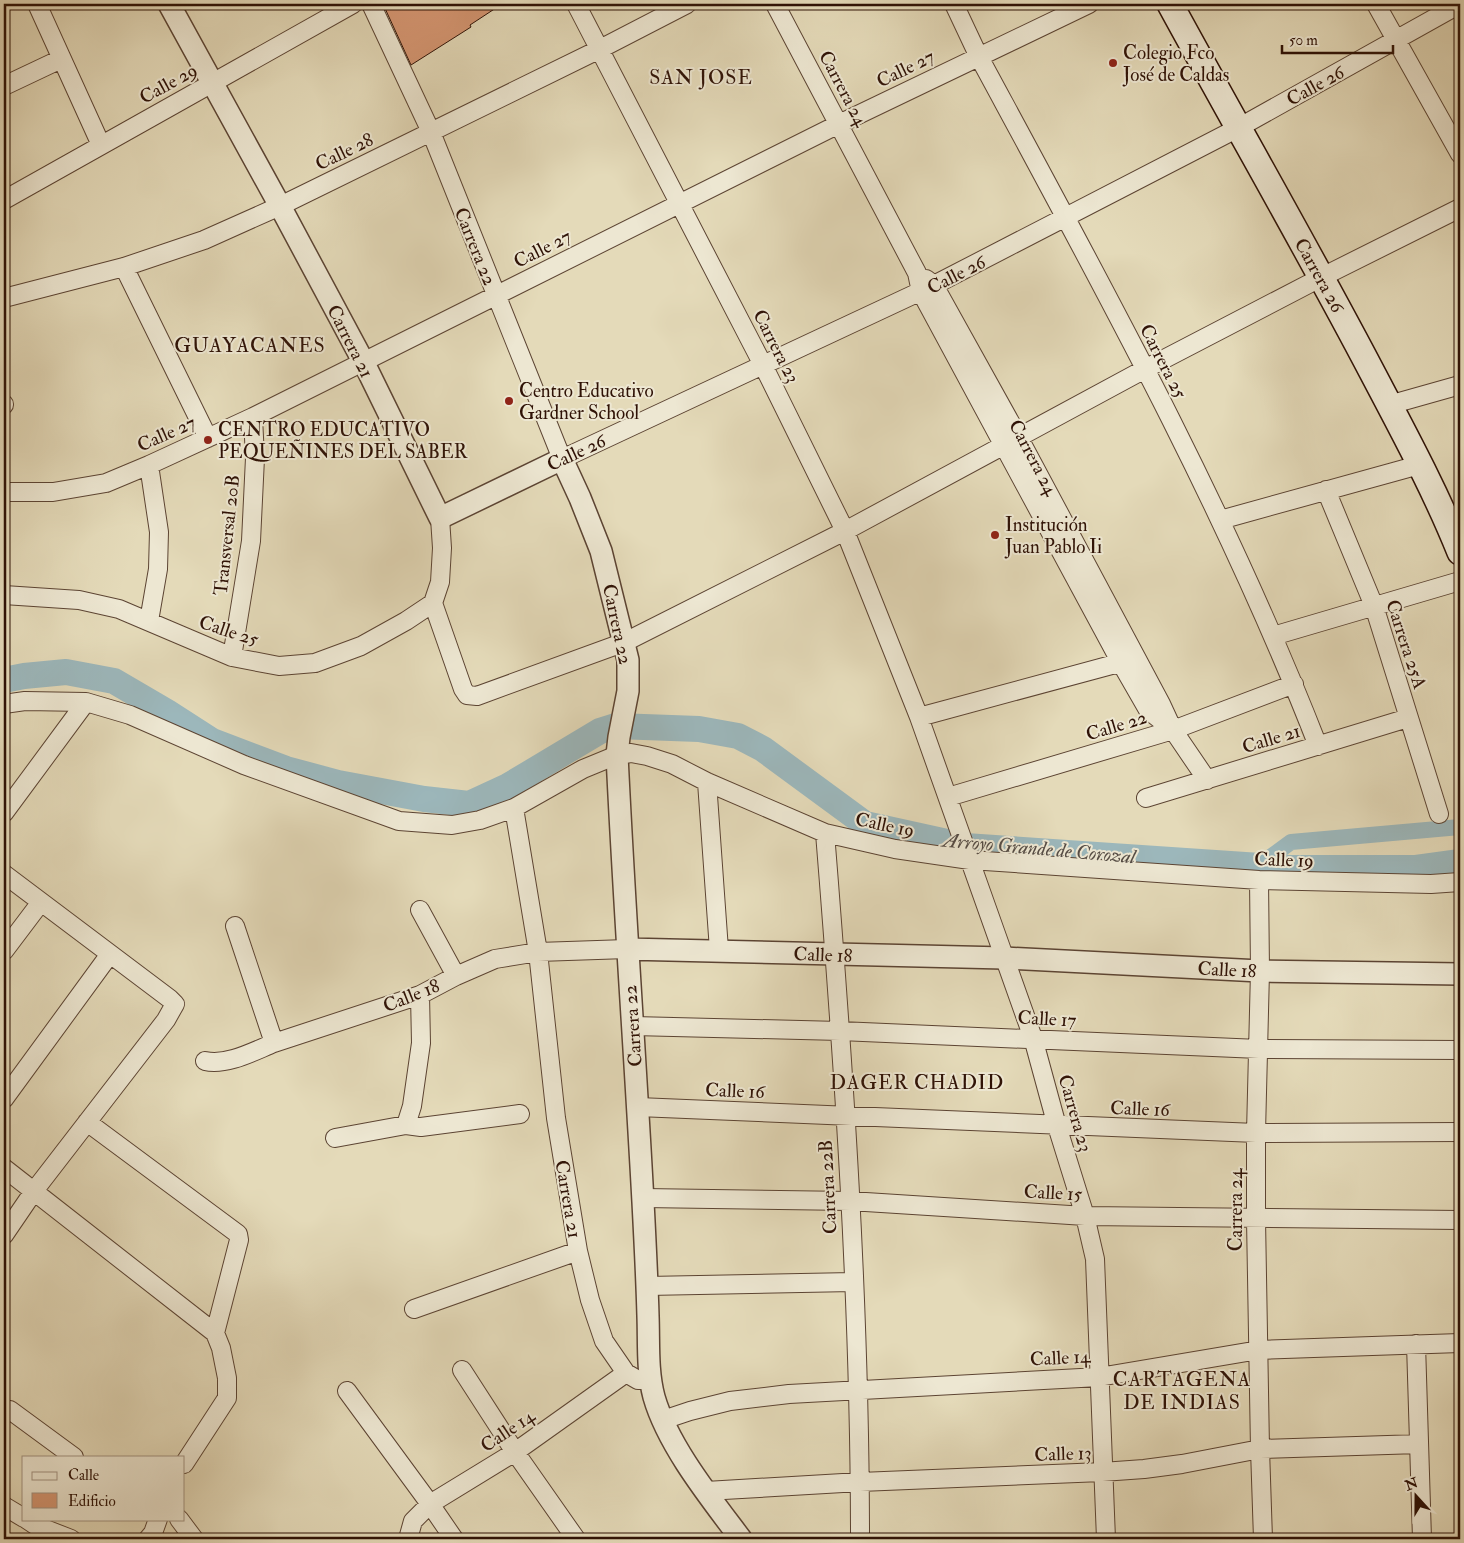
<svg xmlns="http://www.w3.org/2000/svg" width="1464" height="1543" font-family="'IM FELL Double Pica',serif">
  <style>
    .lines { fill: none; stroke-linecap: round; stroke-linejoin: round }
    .canal { stroke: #9cb7bb; stroke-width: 16 }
    .river { stroke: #9cb7bb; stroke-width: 26 }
    .building { fill: #d59672; stroke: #2f1206 }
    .minor-casing { stroke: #5c4433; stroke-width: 20 }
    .tertiary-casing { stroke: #5c4433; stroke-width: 24 }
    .secondary-casing { stroke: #2f1206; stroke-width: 28 }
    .minor { stroke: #ede7d2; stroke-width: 18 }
    .tertiary { stroke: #ede7d2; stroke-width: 21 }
    .secondary { stroke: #ede7d2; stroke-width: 25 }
    .poi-dot { fill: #8f2418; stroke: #ede7d2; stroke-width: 2 }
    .labels { text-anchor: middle; stroke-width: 4; stroke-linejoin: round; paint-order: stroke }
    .poi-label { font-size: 19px; fill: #2f1206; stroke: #ede7d2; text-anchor: start }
    .street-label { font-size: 19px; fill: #2f1206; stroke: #ede7d2 }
    .neighbourhood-label { font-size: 20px; letter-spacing: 1px; fill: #2f1206; stroke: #ede7d2 }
    .water-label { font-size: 20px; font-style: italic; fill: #554c45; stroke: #ede7d2 }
  </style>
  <rect width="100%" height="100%" fill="#e4dab9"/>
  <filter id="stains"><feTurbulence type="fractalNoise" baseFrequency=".004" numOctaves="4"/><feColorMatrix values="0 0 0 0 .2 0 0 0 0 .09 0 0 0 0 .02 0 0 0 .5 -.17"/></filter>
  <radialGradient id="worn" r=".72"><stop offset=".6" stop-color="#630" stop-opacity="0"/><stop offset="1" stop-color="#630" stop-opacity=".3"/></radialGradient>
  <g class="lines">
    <path class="canal" d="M1258,866L1291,842L1460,827"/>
    <path class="river" d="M4,680L24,676L66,672L114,681L167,712L212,741L286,769L338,783L424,799L469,804L508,786L600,731L616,726L699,729L738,736L763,749L865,824L965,846L1290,868H1416L1460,862"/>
  </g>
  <path class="building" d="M383,4H502L470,25L471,27L411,65Z"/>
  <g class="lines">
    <g class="minor-casing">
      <path id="minor" d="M37,4L101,145
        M371,4L431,132L562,459L934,285L1238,128L1460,4
        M576,4L763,365L845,531L919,717L1033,1038L1057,1126L1085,1216L1095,1259L1106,1539
        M775,4L917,273L921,292L1121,663L1148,710L1173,730
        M954,4L978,55C1100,281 1225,507 1318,746
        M1376,4L1460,154
        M4,86L61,59
        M4,200L353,4
        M124,267L208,438
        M926,279L934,285L1019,438L1161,704L1173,730L1207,780
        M4,298L124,267L204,240L280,206L600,49L687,4
        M4,405V404
        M1389,405L1460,385
        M149,465L159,532L158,569L149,621
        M1326,490L1374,606L1439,814
        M4,492H53L106,483L149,465L253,417L839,124L1089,4
        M440,518L442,548L440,582L433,603L463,689L467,695L477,696L625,642L845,531L1145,369L1322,277L1460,208
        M1220,520L1419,465
        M4,595L79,600L119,609L232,657L279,666L315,663L361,646L406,621L433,603
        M1273,636L1460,581
        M232,657L251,541L255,458L253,417
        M4,704L25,701L86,702L130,715L244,765L399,821L452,825L480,820L514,808L583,769L617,755L631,753L647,756L672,764L707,782L825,833L895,849L970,860L1259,880L1431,884L1460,882
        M919,717L1130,660
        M707,782L719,950
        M948,797L1173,730L1294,684
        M1146,798L1408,718
        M514,808L538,952L556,1118L578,1251L590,1300L604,1341L626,1373L638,1380H650
        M4,813L86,702
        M825,833C844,1068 860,1304 860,1539
        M4,874L170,999L175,1004L166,1020L34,1191L4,1235
        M1259,880L1260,971L1256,1133V1219L1260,1449L1263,1539
        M420,910L456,976
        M235,926L274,1043
        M4,951L41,902
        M633,1026L840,1031L1259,1049L1460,1050
        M205,1061C227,1066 254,1051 274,1043L420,995L456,976L495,959L538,952L627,949
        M4,1099L110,954
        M638,1107L1256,1133L1460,1132
        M87,1122L238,1234L239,1240L215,1333
        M406,1125L412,1106L421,1043L420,995
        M335,1138L406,1125L421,1127L520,1114
        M4,1168L215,1333L221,1348L227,1378V1398L184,1464
        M643,1198L850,1201L1085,1216L1460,1220
        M647,1286L853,1282
        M414,1309L578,1251
        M1416,1344L1422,1539
        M462,1370L515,1452L576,1539
        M347,1391L430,1504L454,1539
        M10,1410L74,1457
        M663,1420L690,1411L730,1401L789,1394L1099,1377L1259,1350L1460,1343
        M706,1491L860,1482L1102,1472L1144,1469L1182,1464L1260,1449L1419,1444
        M4,1506L24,1518
        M26,1519L35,1525L71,1539
        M179,1519L194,1539
        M148,1539L153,1533L158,1519
        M408,1539L413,1521L430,1504L515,1452L626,1373"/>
    </g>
    <g class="tertiary-casing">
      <path id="tertiary" d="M169,4L280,206L363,361L440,518L562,459L580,498L601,551L628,660V691L619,737L617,755C624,904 635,1053 643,1202C645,1240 647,1278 648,1316C649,1343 647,1371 654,1397C668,1446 711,1499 741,1539
        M627,949L1004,958L1260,971L1460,974"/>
    </g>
    <g class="secondary-casing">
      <path id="secondary" d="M1170,4C1237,127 1307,248 1372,372C1403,431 1435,490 1460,552"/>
    </g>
    <use href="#minor" class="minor"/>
    <use href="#tertiary" class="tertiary"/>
    <use href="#secondary" class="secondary"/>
  </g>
  <g class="poi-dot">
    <circle cx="1113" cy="63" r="5"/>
    <circle cx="509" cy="401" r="5"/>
    <circle cx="208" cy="440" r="5"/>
    <circle cx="995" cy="535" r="5"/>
  </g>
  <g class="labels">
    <g class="poi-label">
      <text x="1123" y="59">Colegio Fco<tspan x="1123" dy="22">José de Caldas</tspan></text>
      <text x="519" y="397">Centro Educativo<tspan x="519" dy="22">Gardner School</tspan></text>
      <text x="218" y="436">CENTRO EDUCATIVO<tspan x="218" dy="22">PEQUEÑINES DEL SABER</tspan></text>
      <text x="1005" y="531">Institución<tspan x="1005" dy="22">Juan Pablo Ii</tspan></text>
    </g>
    <g class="street-label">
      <text transform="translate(905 68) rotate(-26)" y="7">Calle 27</text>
      <text transform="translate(168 83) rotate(-29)" y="7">Calle 29</text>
      <text transform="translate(1315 85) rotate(-29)" y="7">Calle 26</text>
      <text transform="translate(844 88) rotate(62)" y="7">Carrera 24</text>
      <text transform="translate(344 151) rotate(-26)" y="7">Calle 28</text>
      <text transform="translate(476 246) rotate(68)" y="7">Carrera 22</text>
      <text transform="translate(542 248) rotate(-27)" y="7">Calle 27</text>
      <text transform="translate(956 274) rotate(-27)" y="7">Calle 26</text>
      <text transform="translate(1320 275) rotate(61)" y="7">Carrera 26</text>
      <text transform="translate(351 341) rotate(63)" y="7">Carrera 21</text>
      <text transform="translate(777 346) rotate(63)" y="7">Carrera 23</text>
      <text transform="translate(1164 361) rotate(63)" y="7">Carrera 25</text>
      <text transform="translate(166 433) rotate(-24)" y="7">Calle 27</text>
      <text transform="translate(576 452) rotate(-25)" y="7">Calle 26</text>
      <text transform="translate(1034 457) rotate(62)" y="7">Carrera 24</text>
      <text transform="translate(226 535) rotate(-84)" y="7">Transversal 20B</text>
      <text transform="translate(618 624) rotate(78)" y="7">Carrera 22</text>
      <text transform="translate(229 630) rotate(18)" y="7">Calle 25</text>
      <text transform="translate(1407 644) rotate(72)" y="7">Carrera 25A</text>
      <text transform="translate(1116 725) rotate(-17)" y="7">Calle 22</text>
      <text transform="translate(1271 738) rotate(-17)" y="7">Calle 21</text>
      <text transform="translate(885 824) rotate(12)" y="7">Calle 19</text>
      <text transform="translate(1284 859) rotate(2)" y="7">Calle 19</text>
      <text transform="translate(823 954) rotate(2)" y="7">Calle 18</text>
      <text transform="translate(1227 969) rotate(3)" y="7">Calle 18</text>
      <text transform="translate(411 995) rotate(-22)" y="7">Calle 18</text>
      <text transform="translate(1047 1018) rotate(3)" y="7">Calle 17</text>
      <text transform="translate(632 1026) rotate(-94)" y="7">Carrera 22</text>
      <text transform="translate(735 1090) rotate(2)" y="7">Calle 16</text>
      <text transform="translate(1140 1108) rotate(2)" y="7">Calle 16</text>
      <text transform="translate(1076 1113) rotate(74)" y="7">Carrera 23</text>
      <text transform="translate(827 1187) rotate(-93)" y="7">Carrera 22B</text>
      <text transform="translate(1053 1192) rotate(3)" y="7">Calle 15</text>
      <text transform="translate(569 1199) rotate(80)" y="7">Carrera 21</text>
      <text transform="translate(1235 1210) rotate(-90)" y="7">Carrera 24</text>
      <text transform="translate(1060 1357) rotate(-3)" y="7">Calle 14</text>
      <text transform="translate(507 1430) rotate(-34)" y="7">Calle 14</text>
      <text transform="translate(1063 1453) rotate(-2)" y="7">Calle 13</text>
    </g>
    <g class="neighbourhood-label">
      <text x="701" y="84">SAN JOSE</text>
      <text x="250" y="352">GUAYACANES</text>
      <text x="917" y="1089">DAGER CHADID</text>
      <text x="1182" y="1386">CARTAGENA<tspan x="1182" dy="23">DE INDIAS</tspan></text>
    </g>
    <g class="water-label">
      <text transform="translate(1039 848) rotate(5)" y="7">Arroyo Grande de Corozal</text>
    </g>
  </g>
  <rect width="1464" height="1543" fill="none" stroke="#e4dab9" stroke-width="20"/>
  <rect x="5" y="5" width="1454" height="1533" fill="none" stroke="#2f1206" stroke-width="2.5"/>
  <rect x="10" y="10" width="1444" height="1523" fill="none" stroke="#2f1206"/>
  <rect x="22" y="1456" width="162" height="65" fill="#ede7d2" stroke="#a19280"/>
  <rect x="32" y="1472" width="25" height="8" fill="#ede7d2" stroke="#a19280"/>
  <text x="68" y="1480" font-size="15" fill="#2f1206">Calle</text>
  <rect x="32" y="1493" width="25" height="15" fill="#d59672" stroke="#a19280"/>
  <text x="68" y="1506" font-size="15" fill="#2f1206">Edificio</text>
  <g transform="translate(1416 1496) rotate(339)" stroke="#ede7d2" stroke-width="4" paint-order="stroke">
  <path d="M0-4L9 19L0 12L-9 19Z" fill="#2f1206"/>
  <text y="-8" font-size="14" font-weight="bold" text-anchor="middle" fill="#2f1206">N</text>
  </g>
  <path d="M1282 45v8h111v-8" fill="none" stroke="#2f1206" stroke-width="2.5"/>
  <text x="1289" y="45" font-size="15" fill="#2f1206" stroke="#ede7d2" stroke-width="4" paint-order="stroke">50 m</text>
  <rect width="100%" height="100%" filter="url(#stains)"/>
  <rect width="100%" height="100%" fill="url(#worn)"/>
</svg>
